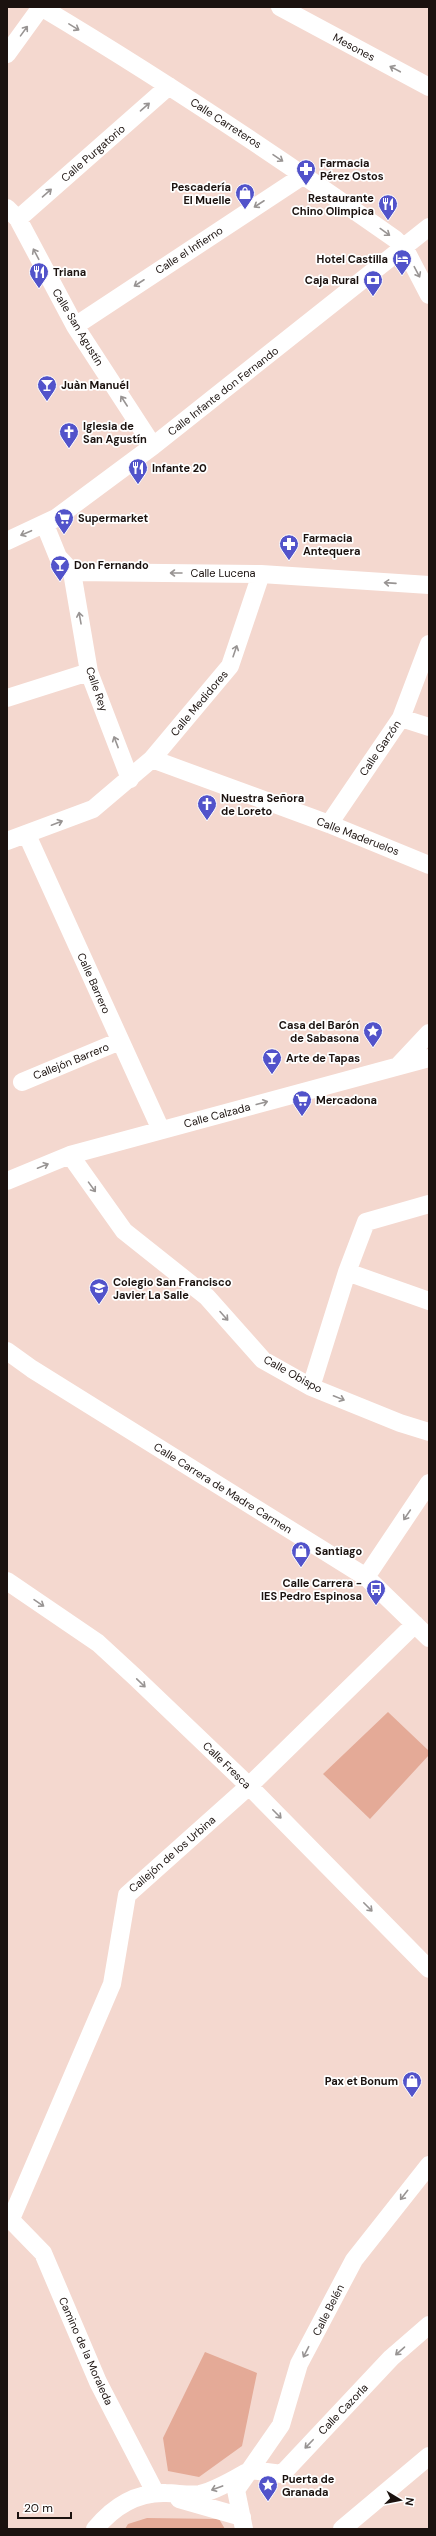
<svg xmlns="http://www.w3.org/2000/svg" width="436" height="2536" font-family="'DM Sans',sans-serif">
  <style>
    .green { fill: #e4aa97 }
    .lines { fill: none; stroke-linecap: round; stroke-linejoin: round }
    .minor { stroke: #fff; stroke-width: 18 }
    .oneway { stroke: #989493 }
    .labels { text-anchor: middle; stroke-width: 3.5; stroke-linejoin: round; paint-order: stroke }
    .street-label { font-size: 11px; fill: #1b120f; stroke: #fff }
    .poi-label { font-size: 11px; font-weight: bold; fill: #1b120f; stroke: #fff; text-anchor: start }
  </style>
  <rect width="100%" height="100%" fill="#f4d8cf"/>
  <path class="green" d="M388,1712L429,1751V1755L370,1819L323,1774Z
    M205,2352L257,2373L242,2446L199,2477L168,2471L163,2438Z
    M147,2518L219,2519L225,2529H125L128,2524Z"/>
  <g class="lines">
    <path class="minor" d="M41,7C162,79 280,158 395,239L405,249L429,295
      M280,7L429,87
      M7,54L41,7
      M7,208L18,219L75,326L153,446
      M18,219L169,86
      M75,326L304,175
      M45,525L58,557L72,572L261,574L429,585
      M7,541L56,518L153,446L429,227
      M72,572L89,672L130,779
      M7,698L89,672
      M401,718L429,727
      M152,759L329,824L429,865
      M329,824L401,718L429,644
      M27,835L161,1130
      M7,841L93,809L152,759L230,666L261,574
      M399,1065L429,1033
      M22,1082L120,1041
      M70,1155L124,1231L207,1297L263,1360L311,1387L400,1423L429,1432
      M7,1181L70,1155L429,1058
      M347,1272L366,1222L429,1204
      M7,1351L32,1369L366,1577L429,1638
      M311,1387L347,1272L429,1301
      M366,1577L429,1483
      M7,1581L98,1643L136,1678L249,1786L429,1969
      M7,2216L43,2253L98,2382L155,2492
      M11,2219L112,1984L127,1895L249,1786L415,1624
      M251,2470L282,2474L391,2358L429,2325
      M179,2499L242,2517
      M95,2529C113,2507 136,2492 166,2493C177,2493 190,2496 200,2494C216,2490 231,2481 245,2473
      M244,2529L236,2490L281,2425L299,2364L354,2260L429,2165
      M342,2529L429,2456"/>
  </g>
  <defs><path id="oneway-shaft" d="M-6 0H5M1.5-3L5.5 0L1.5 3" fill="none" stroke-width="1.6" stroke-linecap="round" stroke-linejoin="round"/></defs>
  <g class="oneway">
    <use href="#oneway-shaft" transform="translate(74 27) rotate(31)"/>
    <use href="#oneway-shaft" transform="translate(24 31) rotate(-54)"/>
    <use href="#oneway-shaft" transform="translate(395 69) rotate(-152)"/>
    <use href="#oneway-shaft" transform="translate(145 107) rotate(-41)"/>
    <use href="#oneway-shaft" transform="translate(278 158) rotate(34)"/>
    <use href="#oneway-shaft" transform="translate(47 193) rotate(-41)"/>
    <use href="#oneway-shaft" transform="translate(259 204) rotate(147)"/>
    <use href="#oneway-shaft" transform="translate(385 232) rotate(36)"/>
    <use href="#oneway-shaft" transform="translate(36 254) rotate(-118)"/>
    <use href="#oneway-shaft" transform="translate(417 272) rotate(62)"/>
    <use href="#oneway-shaft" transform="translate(139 283) rotate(147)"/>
    <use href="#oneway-shaft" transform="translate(124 401) rotate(-123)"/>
    <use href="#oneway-shaft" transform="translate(26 533) rotate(157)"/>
    <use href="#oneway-shaft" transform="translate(176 573) rotate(-180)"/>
    <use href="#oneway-shaft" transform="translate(390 583) rotate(-176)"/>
    <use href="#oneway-shaft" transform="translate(80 618) rotate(-100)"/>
    <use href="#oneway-shaft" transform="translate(235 651) rotate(-71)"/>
    <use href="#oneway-shaft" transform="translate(116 742) rotate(-111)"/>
    <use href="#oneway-shaft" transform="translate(57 823) rotate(-21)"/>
    <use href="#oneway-shaft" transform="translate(262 1103) rotate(-15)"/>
    <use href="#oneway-shaft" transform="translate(43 1166) rotate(-22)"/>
    <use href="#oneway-shaft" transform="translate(92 1187) rotate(54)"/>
    <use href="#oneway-shaft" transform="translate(224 1316) rotate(48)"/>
    <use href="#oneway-shaft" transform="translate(339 1398) rotate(22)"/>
    <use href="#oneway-shaft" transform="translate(407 1515) rotate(124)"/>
    <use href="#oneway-shaft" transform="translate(39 1603) rotate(34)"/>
    <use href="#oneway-shaft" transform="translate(141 1683) rotate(44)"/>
    <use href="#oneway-shaft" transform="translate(277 1814) rotate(45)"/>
    <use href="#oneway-shaft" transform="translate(368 1907) rotate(45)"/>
    <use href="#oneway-shaft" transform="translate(404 2195) rotate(128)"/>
    <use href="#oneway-shaft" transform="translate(400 2351) rotate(139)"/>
    <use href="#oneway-shaft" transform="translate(306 2352) rotate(117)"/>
    <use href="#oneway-shaft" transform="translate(309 2444) rotate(134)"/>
    <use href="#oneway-shaft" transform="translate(217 2488) rotate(160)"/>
  </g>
  <defs>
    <g id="pharmacy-pin" transform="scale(1)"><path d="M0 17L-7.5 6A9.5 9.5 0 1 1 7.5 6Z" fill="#5253ca" stroke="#fff"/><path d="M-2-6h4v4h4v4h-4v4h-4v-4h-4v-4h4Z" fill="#fff"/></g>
    <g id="shop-pin" transform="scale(1)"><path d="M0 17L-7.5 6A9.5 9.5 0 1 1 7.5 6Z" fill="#5253ca" stroke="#fff"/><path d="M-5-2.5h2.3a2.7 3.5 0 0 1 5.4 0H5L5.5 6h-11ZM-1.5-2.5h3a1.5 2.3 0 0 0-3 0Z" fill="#fff"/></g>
    <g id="restaurant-pin" transform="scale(1)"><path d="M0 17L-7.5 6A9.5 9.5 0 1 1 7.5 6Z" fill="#5253ca" stroke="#fff"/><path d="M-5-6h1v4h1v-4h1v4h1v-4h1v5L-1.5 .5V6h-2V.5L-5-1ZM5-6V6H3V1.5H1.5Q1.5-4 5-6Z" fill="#fff"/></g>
    <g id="hotel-pin" transform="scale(1)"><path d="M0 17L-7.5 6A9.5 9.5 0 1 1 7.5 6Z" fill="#5253ca" stroke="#fff"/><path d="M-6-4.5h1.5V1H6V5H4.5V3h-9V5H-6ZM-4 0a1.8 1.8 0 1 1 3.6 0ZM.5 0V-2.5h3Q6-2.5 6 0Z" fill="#fff"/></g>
    <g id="bank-pin" transform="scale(1)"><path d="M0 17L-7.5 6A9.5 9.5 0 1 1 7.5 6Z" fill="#5253ca" stroke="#fff"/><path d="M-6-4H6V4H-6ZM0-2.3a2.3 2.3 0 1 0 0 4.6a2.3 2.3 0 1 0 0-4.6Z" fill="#fff"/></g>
    <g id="bar-pin" transform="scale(1)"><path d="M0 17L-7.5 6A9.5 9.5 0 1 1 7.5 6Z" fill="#5253ca" stroke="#fff"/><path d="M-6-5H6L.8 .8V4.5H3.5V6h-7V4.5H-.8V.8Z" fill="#fff"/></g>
    <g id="church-pin" transform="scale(1)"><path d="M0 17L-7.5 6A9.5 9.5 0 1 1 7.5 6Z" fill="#5253ca" stroke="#fff"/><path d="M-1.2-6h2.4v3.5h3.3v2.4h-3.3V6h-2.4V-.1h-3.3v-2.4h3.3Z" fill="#fff"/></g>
    <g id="supermarket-pin" transform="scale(1)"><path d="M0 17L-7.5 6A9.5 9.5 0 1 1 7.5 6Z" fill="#5253ca" stroke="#fff"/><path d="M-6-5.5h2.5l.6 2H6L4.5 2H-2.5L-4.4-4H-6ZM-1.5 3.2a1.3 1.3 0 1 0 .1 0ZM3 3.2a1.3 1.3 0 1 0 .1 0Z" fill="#fff"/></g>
    <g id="sight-pin" transform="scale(1)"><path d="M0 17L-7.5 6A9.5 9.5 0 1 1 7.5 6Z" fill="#5253ca" stroke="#fff"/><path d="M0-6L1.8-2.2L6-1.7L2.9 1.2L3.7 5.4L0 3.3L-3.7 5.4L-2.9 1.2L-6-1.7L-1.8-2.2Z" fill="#fff"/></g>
    <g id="school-pin" transform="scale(1)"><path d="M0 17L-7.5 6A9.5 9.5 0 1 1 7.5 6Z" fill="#5253ca" stroke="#fff"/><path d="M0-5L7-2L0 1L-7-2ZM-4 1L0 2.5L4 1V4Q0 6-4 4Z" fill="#fff"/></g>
    <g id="bus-pin" transform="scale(1)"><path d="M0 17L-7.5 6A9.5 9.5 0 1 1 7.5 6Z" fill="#5253ca" stroke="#fff"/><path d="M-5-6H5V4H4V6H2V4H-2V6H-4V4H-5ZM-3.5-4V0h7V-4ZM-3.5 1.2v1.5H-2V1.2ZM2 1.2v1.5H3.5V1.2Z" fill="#fff"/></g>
  </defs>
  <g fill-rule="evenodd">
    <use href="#pharmacy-pin" x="306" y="169"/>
    <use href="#shop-pin" x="245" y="193"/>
    <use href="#restaurant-pin" x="388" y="204"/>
    <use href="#hotel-pin" x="402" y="259"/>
    <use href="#restaurant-pin" x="39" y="272"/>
    <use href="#bank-pin" x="373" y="280"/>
    <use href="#bar-pin" x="47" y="385"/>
    <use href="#church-pin" x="69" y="432"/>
    <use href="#restaurant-pin" x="138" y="468"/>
    <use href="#supermarket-pin" x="64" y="518"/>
    <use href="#pharmacy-pin" x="289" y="544"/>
    <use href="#bar-pin" x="60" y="565"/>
    <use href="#church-pin" x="207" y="804"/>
    <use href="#sight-pin" x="373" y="1031"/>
    <use href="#bar-pin" x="272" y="1058"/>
    <use href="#supermarket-pin" x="302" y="1100"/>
    <use href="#school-pin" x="99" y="1288"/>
    <use href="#shop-pin" x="301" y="1551"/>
    <use href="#bus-pin" x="376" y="1589"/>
    <use href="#shop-pin" x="412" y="2081"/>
    <use href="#sight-pin" x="268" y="2485"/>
  </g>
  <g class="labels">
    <g class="street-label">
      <text transform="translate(354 47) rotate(28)" y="4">Mesones</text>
      <text transform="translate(226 123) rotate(33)" y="4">Calle Carreteros</text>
      <text transform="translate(93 153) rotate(-41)" y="4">Calle Purgatorio</text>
      <text transform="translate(189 250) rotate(-33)" y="4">Calle el Infierno</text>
      <text transform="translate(78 327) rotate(59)" y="4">Calle San Agustín</text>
      <text transform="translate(223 391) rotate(-38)" y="4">Calle Infante don Fernando</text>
      <text x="223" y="577">Calle Lucena</text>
      <text transform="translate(97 689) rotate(71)" y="4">Calle Rey</text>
      <text transform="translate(199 703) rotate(-50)" y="4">Calle Medidores</text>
      <text transform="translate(380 748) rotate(-56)" y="4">Calle Garzón</text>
      <text transform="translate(358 836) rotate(21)" y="4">Calle Maderuelos</text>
      <text transform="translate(94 983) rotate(66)" y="4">Calle Barrero</text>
      <text transform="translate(71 1061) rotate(-22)" y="4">Callejón Barrero</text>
      <text transform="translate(217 1115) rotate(-15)" y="4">Calle Calzada</text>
      <text transform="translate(293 1374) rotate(29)" y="4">Calle Obispo</text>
      <text transform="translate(223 1488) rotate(32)" y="4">Calle Carrera de Madre Carmen</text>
      <text transform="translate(227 1765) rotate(44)" y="4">Calle Fresca</text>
      <text transform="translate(172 1854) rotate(-41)" y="4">Callejón de los Urbina</text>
      <text transform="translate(328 2310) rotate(-63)" y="4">Calle Belén</text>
      <text transform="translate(86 2351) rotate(66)" y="4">Camino de la Moraleda</text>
      <text transform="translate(343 2409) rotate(-46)" y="4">Calle Cazorla</text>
    </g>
    <g class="poi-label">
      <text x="320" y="167">Farmacia<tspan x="320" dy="13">Pérez Ostos</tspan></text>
      <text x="231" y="191" text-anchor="end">Pescadería<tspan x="231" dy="13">El Muelle</tspan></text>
      <text x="374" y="202" text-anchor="end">Restaurante<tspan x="374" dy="13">Chino Olimpica</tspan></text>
      <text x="388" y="263" text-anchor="end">Hotel Castilla</text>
      <text x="53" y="276">Triana</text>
      <text x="359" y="284" text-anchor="end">Caja Rural</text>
      <text x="61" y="389">Juàn Manuél</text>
      <text x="83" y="430">Iglesia de<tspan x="83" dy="13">San Agustín</tspan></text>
      <text x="152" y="472">Infante 20</text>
      <text x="78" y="522">Supermarket</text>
      <text x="303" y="542">Farmacia<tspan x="303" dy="13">Antequera</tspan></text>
      <text x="74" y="569">Don Fernando</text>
      <text x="221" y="802">Nuestra Señora<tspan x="221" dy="13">de Loreto</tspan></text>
      <text x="359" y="1029" text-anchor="end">Casa del Barón<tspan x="359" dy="13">de Sabasona</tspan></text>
      <text x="286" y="1062">Arte de Tapas</text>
      <text x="316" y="1104">Mercadona</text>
      <text x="113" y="1286">Colegio San Francisco<tspan x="113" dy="13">Javier La Salle</tspan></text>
      <text x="315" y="1555">Santiago</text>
      <text x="362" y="1587" text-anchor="end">Calle Carrera -<tspan x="362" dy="13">IES Pedro Espinosa</tspan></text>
      <text x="398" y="2085" text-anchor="end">Pax et Bonum</text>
      <text x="282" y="2483">Puerta de<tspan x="282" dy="13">Granada</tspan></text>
    </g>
  </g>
  <rect width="436" height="2536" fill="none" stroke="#1b120f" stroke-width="16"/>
  <g transform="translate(400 2500) rotate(100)" stroke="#ffffff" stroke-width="3" paint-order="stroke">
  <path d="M0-3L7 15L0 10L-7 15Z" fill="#1b120f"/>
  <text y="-6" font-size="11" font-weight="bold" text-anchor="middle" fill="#1b120f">N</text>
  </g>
  <path d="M18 2512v6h53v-6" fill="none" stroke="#1b120f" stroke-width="2"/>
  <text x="24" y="2512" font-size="12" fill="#1b120f" stroke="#ffffff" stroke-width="3" paint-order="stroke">20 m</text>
</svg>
